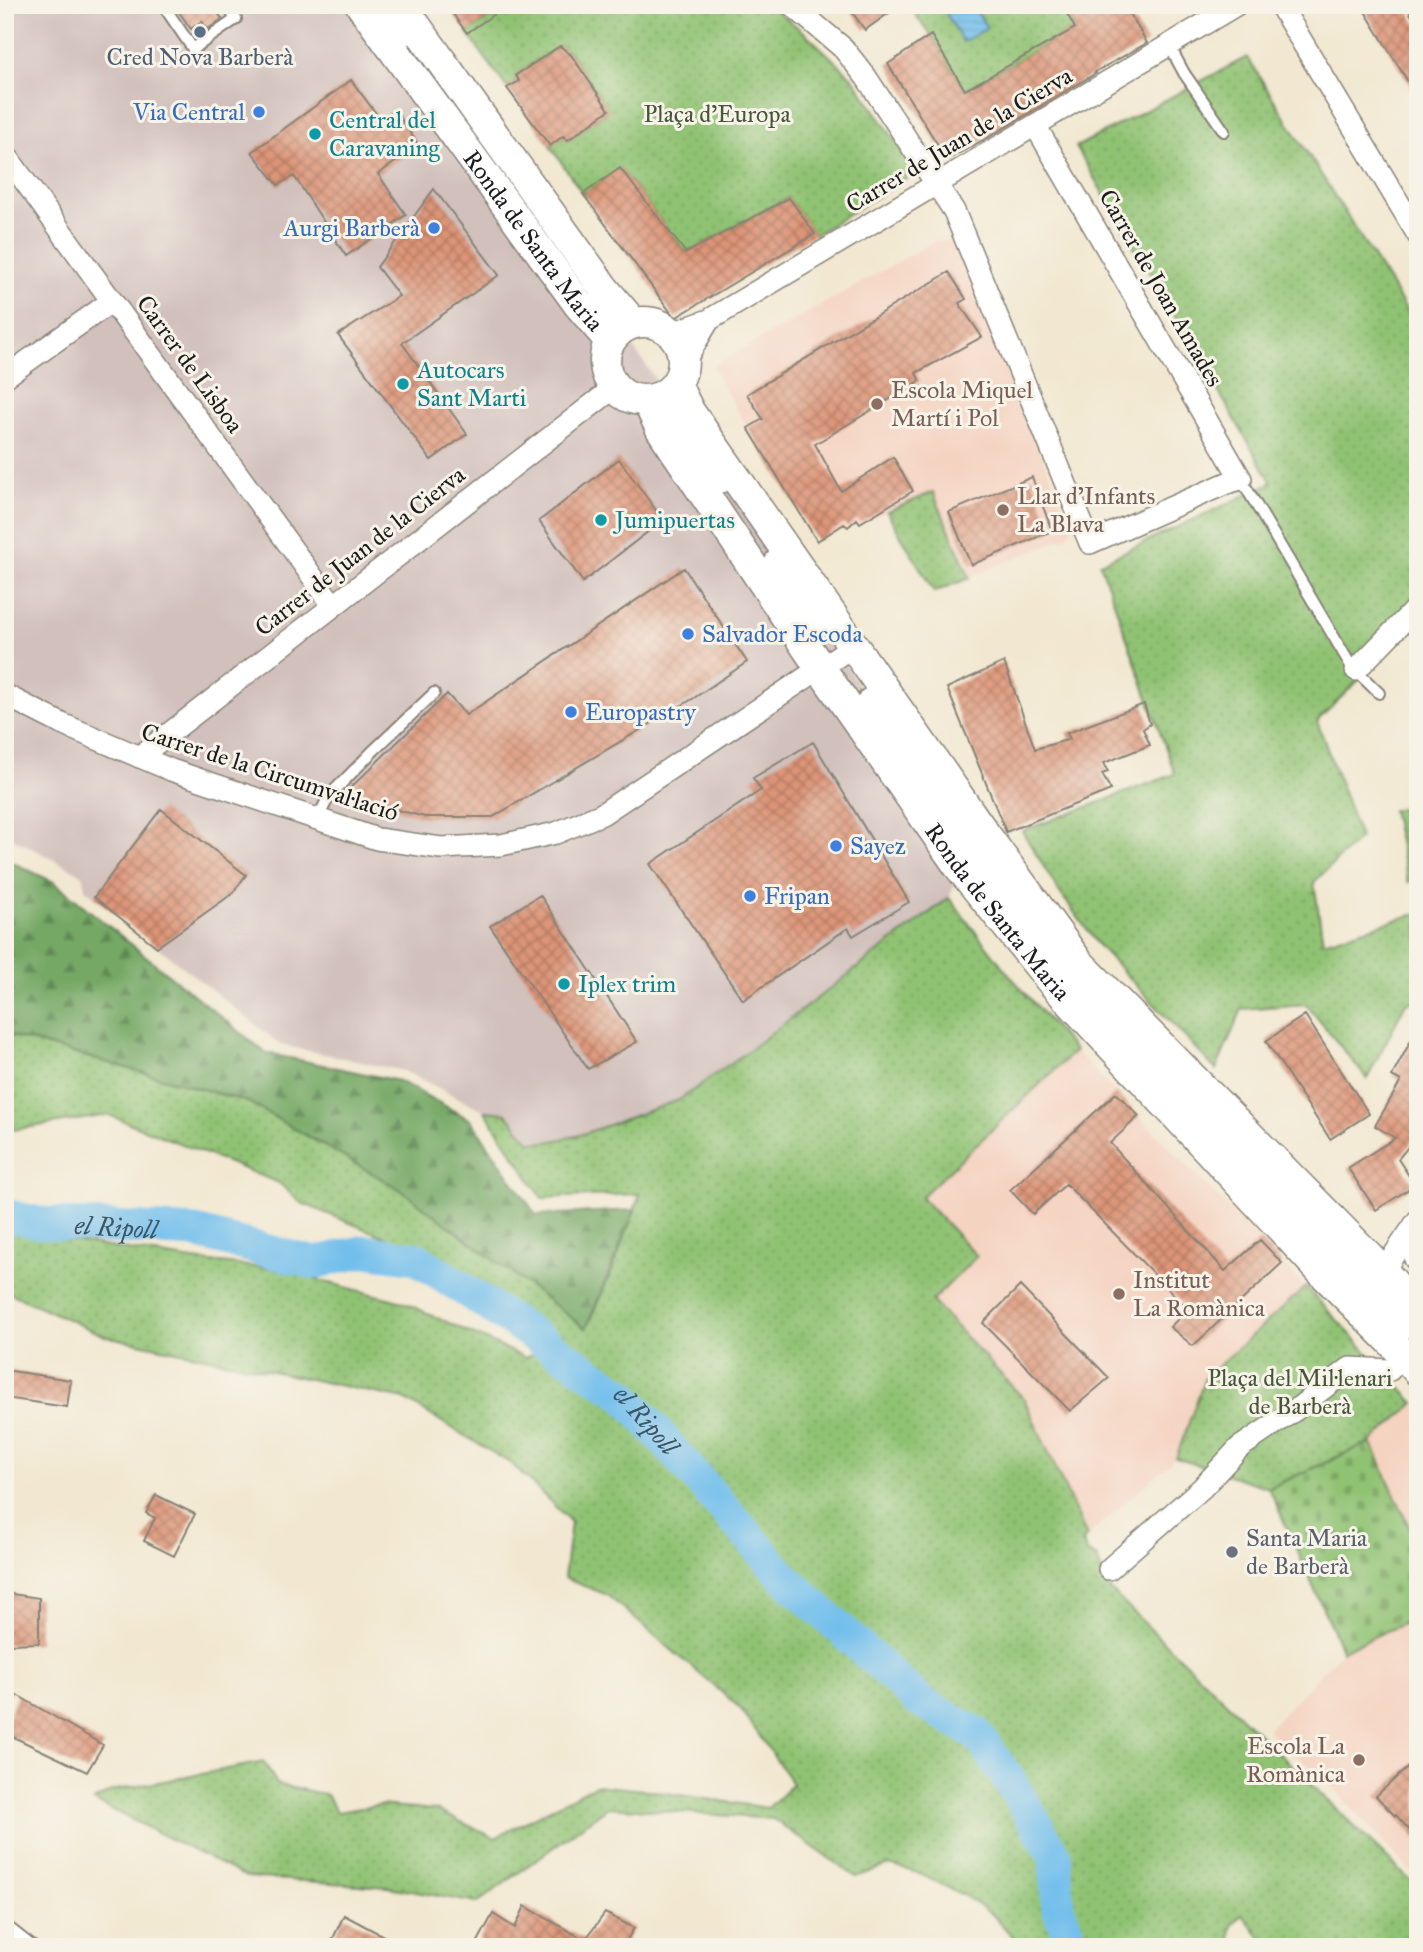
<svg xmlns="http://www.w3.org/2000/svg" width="1423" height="1952" font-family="'IM FELL Great Primer',serif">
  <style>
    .built { fill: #f5d3c1 }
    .industrial { fill: #d1c0bc }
    .green { fill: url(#green-dots); stroke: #566f48; stroke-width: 2 }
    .forest { fill: url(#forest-firs); stroke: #486240; stroke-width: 2 }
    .cemetery { fill: url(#cemetery-stones); stroke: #566f48; stroke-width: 2 }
    .pitch { fill: #90c273; stroke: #566f48; stroke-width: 2 }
    .water { fill: url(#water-rules); stroke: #486e84; stroke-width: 2 }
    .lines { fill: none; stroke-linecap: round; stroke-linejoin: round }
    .river { stroke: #73bfec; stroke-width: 33 }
    .building { fill: url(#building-cross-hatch) }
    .lane-casing { stroke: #878276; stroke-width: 14 }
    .street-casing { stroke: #878276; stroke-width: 24 }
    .secondary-casing { stroke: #878276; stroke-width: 33 }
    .lane { stroke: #fff; stroke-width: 10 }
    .street { stroke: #fff; stroke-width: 21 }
    .secondary { stroke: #fff; stroke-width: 30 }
    .service-dot { fill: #5c6f8a; stroke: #f7f3e8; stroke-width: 2.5 }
    .shop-dot { fill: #3f7fe0; stroke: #f7f3e8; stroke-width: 2.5 }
    .culture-dot { fill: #0f9aa8; stroke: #f7f3e8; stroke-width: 2.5 }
    .education-dot { fill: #8d6e63; stroke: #f7f3e8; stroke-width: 2.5 }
    .worship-dot { fill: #6b7280; stroke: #f7f3e8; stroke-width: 2.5 }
    .labels { text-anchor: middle; stroke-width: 6; stroke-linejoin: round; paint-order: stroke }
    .service-label { font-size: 24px; fill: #4e5e75; stroke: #f7f3e8 }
    .shop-label { font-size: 24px; fill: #366cbe; stroke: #f7f3e8; text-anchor: start }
    .park-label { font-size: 24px; fill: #45563a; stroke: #f7f3e8 }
    .culture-label { font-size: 24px; fill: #0d838f; stroke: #f7f3e8; text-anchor: start }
    .street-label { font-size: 24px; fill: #1c1c1c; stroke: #f7f3e8 }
    .education-label { font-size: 24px; fill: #785e54; stroke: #f7f3e8; text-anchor: start }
    .worship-label { font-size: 24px; fill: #5b616d; stroke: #f7f3e8; text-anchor: start }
    .water-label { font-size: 26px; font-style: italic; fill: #3a5565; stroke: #f7f3e8 }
  </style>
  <defs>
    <pattern id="green-dots" width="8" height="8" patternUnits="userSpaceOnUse" patternTransform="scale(1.75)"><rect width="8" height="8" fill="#90c273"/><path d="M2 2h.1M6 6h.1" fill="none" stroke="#7ca663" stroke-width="1.8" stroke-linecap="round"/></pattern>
    <pattern id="forest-firs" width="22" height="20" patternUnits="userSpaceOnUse" patternTransform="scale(1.75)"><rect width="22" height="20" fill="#74a865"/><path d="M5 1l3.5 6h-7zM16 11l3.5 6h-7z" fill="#5e8852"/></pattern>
    <pattern id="cemetery-stones" width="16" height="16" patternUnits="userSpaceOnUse" patternTransform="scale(1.75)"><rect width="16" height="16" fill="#90c273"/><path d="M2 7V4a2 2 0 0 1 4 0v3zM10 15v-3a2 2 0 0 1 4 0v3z" fill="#7ca663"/></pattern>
    <pattern id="water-rules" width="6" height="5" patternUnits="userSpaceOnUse" patternTransform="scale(1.75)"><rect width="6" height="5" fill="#73bfec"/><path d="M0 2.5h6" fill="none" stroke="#63a4ca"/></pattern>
    <pattern id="building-cross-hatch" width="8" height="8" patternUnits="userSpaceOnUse" patternTransform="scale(1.75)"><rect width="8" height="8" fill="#dd9578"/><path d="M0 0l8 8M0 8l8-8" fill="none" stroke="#b27962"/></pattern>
  </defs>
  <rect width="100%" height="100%" fill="#f7f3e8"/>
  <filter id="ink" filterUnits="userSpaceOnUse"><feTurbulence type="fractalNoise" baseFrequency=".0143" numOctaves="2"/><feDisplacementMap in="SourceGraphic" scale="14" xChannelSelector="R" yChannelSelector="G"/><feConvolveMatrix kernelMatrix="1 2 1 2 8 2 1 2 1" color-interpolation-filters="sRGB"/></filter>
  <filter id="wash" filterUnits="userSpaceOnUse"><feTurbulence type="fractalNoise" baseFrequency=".00686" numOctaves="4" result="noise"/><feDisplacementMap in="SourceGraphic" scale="28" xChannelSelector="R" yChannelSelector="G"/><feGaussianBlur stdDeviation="1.57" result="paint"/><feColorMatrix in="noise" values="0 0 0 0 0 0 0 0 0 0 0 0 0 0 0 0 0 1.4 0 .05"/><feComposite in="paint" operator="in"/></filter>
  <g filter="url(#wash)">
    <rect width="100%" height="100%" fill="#f2e8d1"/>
    <path class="built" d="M935,241H955L1072,528L1068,536L934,592L887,512L817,541L722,385L713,366Z
      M1075,1051L1306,1287L1205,1378L1176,1458L1087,1536L1024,1399L932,1301L921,1197Z
      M1415,1403L1418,1406V1546L1371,1442Z
      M1418,1617V1880L1335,1790L1267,1730L1342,1651Z"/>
    <path class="industrial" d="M5,5H384L645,364L969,850L949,898L748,1051L679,1100L580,1135L548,1142H530L506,1113L485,1111L404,1071L281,1045L85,889L83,875L5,834Z"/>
    <path class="green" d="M507,5H768L804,32L853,78L916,172L815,235L788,198L696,248L685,252L620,169L583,194L550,146L563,136L568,140L608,110L571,55L559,46L516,75L519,81L507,88L467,33Z
      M908,5H1062L1075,28L965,90L931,35Z
      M1247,57L1418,328V622L1317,721L1360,838L1314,882L1323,942L1418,913V1000L1406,1003L1367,1079L1306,1004L1242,1009L1216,1070L1099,946L1058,890L1022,831L1175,774L1100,563L1272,483L1076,147Z
      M933,492L970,578L934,592L887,512Z
      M949,898L1007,972L1075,1051L921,1197L977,1256L932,1301L1024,1399L1087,1536L1083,1541L1086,1552L1097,1558L1107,1587L1418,1888V1947H1268L1242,1914C1230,1926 1228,1929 1232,1947H1022L993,1915L963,1895L918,1873L889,1865L856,1877L773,1819L608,1807L477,1903L388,1887L246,1877L94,1801L111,1791L264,1762L277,1784L327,1795L337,1812L379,1805L436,1810L495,1838L596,1785L653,1791L768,1808L793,1784L740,1708L607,1595L564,1578L571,1522L513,1465L404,1399L105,1336L5,1291V1231L193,1260L276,1269L403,1302L525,1358L556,1342L414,1249L301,1203L279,1183L109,1115L5,1131V1034L248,1102L401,1190L586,1328L613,1269L640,1194L542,1198L485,1111L506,1113L530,1142H548L580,1135L679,1100L748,1051Z
      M1306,1287L1415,1403L1371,1442L1269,1488L1176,1458L1205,1378Z"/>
    <path class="forest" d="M5,859L54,882L266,1053L399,1081L471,1120L536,1215L635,1210L586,1329L401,1190L248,1102L5,1034Z"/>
    <path class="cemetery" d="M1371,1442L1418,1546V1617L1342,1651L1269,1488Z"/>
    <path class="pitch" d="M1418,804V879L1408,882L1392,810Z"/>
    <path class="water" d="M944,5H973L987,28L963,42L942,7Z"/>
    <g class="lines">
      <path class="river" id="s1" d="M5,1215L40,1223L195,1232L314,1263L365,1251L416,1258L624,1395L786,1579L919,1701L977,1734L1009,1780L1055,1855L1058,1908L1074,1947"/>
    </g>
    <g id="blocks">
      <path class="building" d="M174,5H219L220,9L217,11L222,19L207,30L202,21L191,29Z
        M446,5H507L467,33Z
        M847,5H900L865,30Z
        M1062,5H1125L1147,43L1095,72L1096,73L989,137L947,160L888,64L931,35L965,90L1075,28Z
        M1361,5H1405L1418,26V98Z
        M560,46L571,55L609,110L568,140L563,136L550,146L507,88L519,81L516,75Z
        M351,80L381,120L395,110L419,146L378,174L406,215L346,256L294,176L278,185L252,152Z
        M620,168L686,253L789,198L815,234L675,318L583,194Z
        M434,189L499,275L402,343L467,434L431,460L338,335L399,296L377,267Z
        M949,272L966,299L959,303L982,337L916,373L920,381L815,444L841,491L893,457L913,491L860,523L857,519L848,527L844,524L817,541L748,428L763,419L747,394Z
        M619,459L663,520L583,582L539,521Z
        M1032,477L1052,531L971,565L949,512Z
        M684,568L747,662L694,698L493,817H425L342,796L447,694L466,715Z
        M1004,662L1035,749L1070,739L1067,733L1144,704L1150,724L1143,729L1150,745L1104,763L1108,772L1102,774L1111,790L1006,832L947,688Z
        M813,742L909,902L853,936L848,928L743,1000L650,864L761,790L753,778Z
        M161,809L246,875L232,894L157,947L94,897Z
        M540,895L637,1042L588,1069L490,926Z
        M1305,1015L1369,1114L1330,1139L1266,1041Z
        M1418,1027V1135L1398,1159L1415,1185L1376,1210L1348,1168L1395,1138L1375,1126L1401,1081L1392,1076Z
        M1116,1093L1139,1116L1110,1143L1225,1271L1260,1240L1282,1263L1193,1346L1170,1327L1188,1309L1066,1184L1033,1214L1010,1190Z
        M1020,1286L1109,1378L1070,1411L983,1323Z
        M5,1370L71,1380L67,1407L5,1398Z
        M156,1495L195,1514L174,1556L144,1541L155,1518L146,1513Z
        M5,1593L39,1598V1643L5,1644Z
        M17,1695L103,1745L87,1772L5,1733V1724Z
        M1418,1758V1840L1396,1815L1395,1816L1376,1796Z
        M525,1906L585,1940L605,1913L634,1928L623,1947H475L493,1914L515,1928Z
        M344,1915L404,1947H329Z"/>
    </g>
  </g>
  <g filter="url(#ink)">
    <use href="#blocks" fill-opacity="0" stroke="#878276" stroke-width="2"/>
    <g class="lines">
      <g class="lane-casing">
        <path id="lane" d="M163,5L193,49L236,19L227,5
          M1169,45L1184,73L1224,131
          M1241,479L1351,666L1379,693
          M317,820L329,796L374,750L434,693
          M5,1925L33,1947"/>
      </g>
      <g class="street-casing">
        <path id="street" d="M384,5L405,34
          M792,5L843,48L866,77L954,211L1090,543L1227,483L1241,479L1035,125
          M1280,5L1418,235
          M5,154L333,605
          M672,333L709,320L1236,5
          M684,362L709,320
          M5,377L112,301
          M663,395L676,420L721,482
          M776,560L819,625
          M1356,670L1418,606
          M5,695L64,725L171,770L377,839L441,848L501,845L556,833L602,814L853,646
          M869,699L969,850L1061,969L1358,1278
          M139,757L615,387
          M1415,1259L1418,1255
          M1370,1292L1398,1321
          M1353,1303L1383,1271L1418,1220
          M1391,1341L1413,1318L1418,1303
          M1109,1569L1202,1488L1239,1448L1298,1408L1350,1368L1390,1370"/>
      </g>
      <g class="secondary-casing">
        <g id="secondary">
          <path id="s2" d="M361,5L579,305L610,341"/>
          <path d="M401,5L605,290L633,323"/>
          <circle cx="644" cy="361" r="39"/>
          <path d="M676,385L689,411L982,830L1078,962L1383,1271L1418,1312"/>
          <path id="s3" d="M647,400L661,429L821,669L958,865L1052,982L1322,1272L1391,1341L1418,1371"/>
        </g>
      </g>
      <use href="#lane" class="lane"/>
      <use href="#street" class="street"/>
      <use href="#secondary" class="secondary"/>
    </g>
  </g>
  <circle class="service-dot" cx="200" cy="32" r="7"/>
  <g class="shop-dot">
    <circle cx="259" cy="112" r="7"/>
    <circle cx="434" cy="228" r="7"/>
    <circle cx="688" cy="634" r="7"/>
    <circle cx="571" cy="712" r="7"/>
    <circle cx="836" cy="846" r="7"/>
    <circle cx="750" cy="896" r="7"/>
  </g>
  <g class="culture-dot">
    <circle cx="315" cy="134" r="7"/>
    <circle cx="403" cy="384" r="7"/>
    <circle cx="601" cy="520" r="7"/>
    <circle cx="564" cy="984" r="7"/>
  </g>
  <g class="education-dot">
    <circle cx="877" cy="404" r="7"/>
    <circle cx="1003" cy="510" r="7"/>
    <circle cx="1119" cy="1294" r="7"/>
    <circle cx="1359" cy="1760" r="7"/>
  </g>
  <circle class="worship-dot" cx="1232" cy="1552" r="7"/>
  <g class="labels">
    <g class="service-label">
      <text x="200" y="65">Cred Nova Barberà</text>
    </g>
    <g class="shop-label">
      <text x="245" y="120" text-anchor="end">Via Central</text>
      <text x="420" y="236" text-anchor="end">Aurgi Barberà</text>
      <text x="702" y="642">Salvador Escoda</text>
      <text x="585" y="720">Europastry</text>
      <text x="850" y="854">Sayez</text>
      <text x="764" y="904">Fripan</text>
    </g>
    <g class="park-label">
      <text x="717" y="122">Plaça d'Europa</text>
      <text x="1300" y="1386">Plaça del Mil·lenari<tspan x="1300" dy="28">de Barberà</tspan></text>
    </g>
    <g class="culture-label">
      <text x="329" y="128">Central del<tspan x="329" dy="28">Caravaning</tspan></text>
      <text x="417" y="378">Autocars<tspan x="417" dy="28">Sant Marti</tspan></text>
      <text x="615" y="528">Jumipuertas</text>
      <text x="578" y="992">Iplex trim</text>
    </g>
    <g class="street-label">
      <text transform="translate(959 140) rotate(-31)" y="8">Carrer de Juan de la Cierva</text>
      <text dy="8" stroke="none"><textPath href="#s2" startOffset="292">Ronda de Santa Maria</textPath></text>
      <text transform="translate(1161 288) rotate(60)" y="8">Carrer de Joan Amades</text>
      <text transform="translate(190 364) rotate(54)" y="8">Carrer de Lisboa</text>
      <text transform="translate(360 551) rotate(-38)" y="8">Carrer de Juan de la Cierva</text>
      <text transform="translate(270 772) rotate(18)" y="8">Carrer de la Circumval·lació</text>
      <text dy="8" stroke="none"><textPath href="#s3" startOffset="621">Ronda de Santa Maria</textPath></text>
    </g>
    <g class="education-label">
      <text x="891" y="398">Escola Miquel<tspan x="891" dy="28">Martí i Pol</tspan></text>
      <text x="1017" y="504">Llar d'Infants<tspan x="1017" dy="28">La Blava</tspan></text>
      <text x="1133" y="1288">Institut<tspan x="1133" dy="28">La Romànica</tspan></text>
      <text x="1345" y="1754" text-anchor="end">Escola La<tspan x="1345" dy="28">Romànica</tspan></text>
    </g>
    <g class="worship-label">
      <text x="1246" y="1546">Santa Maria<tspan x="1246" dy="28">de Barberà</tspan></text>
    </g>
    <g class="water-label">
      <text dy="9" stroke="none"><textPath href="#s1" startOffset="112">el Ripoll</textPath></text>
      <text dy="9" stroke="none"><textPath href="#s1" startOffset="700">el Ripoll</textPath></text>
    </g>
  </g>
  <rect width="1423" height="1952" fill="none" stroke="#f7f3e8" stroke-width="28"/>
</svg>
